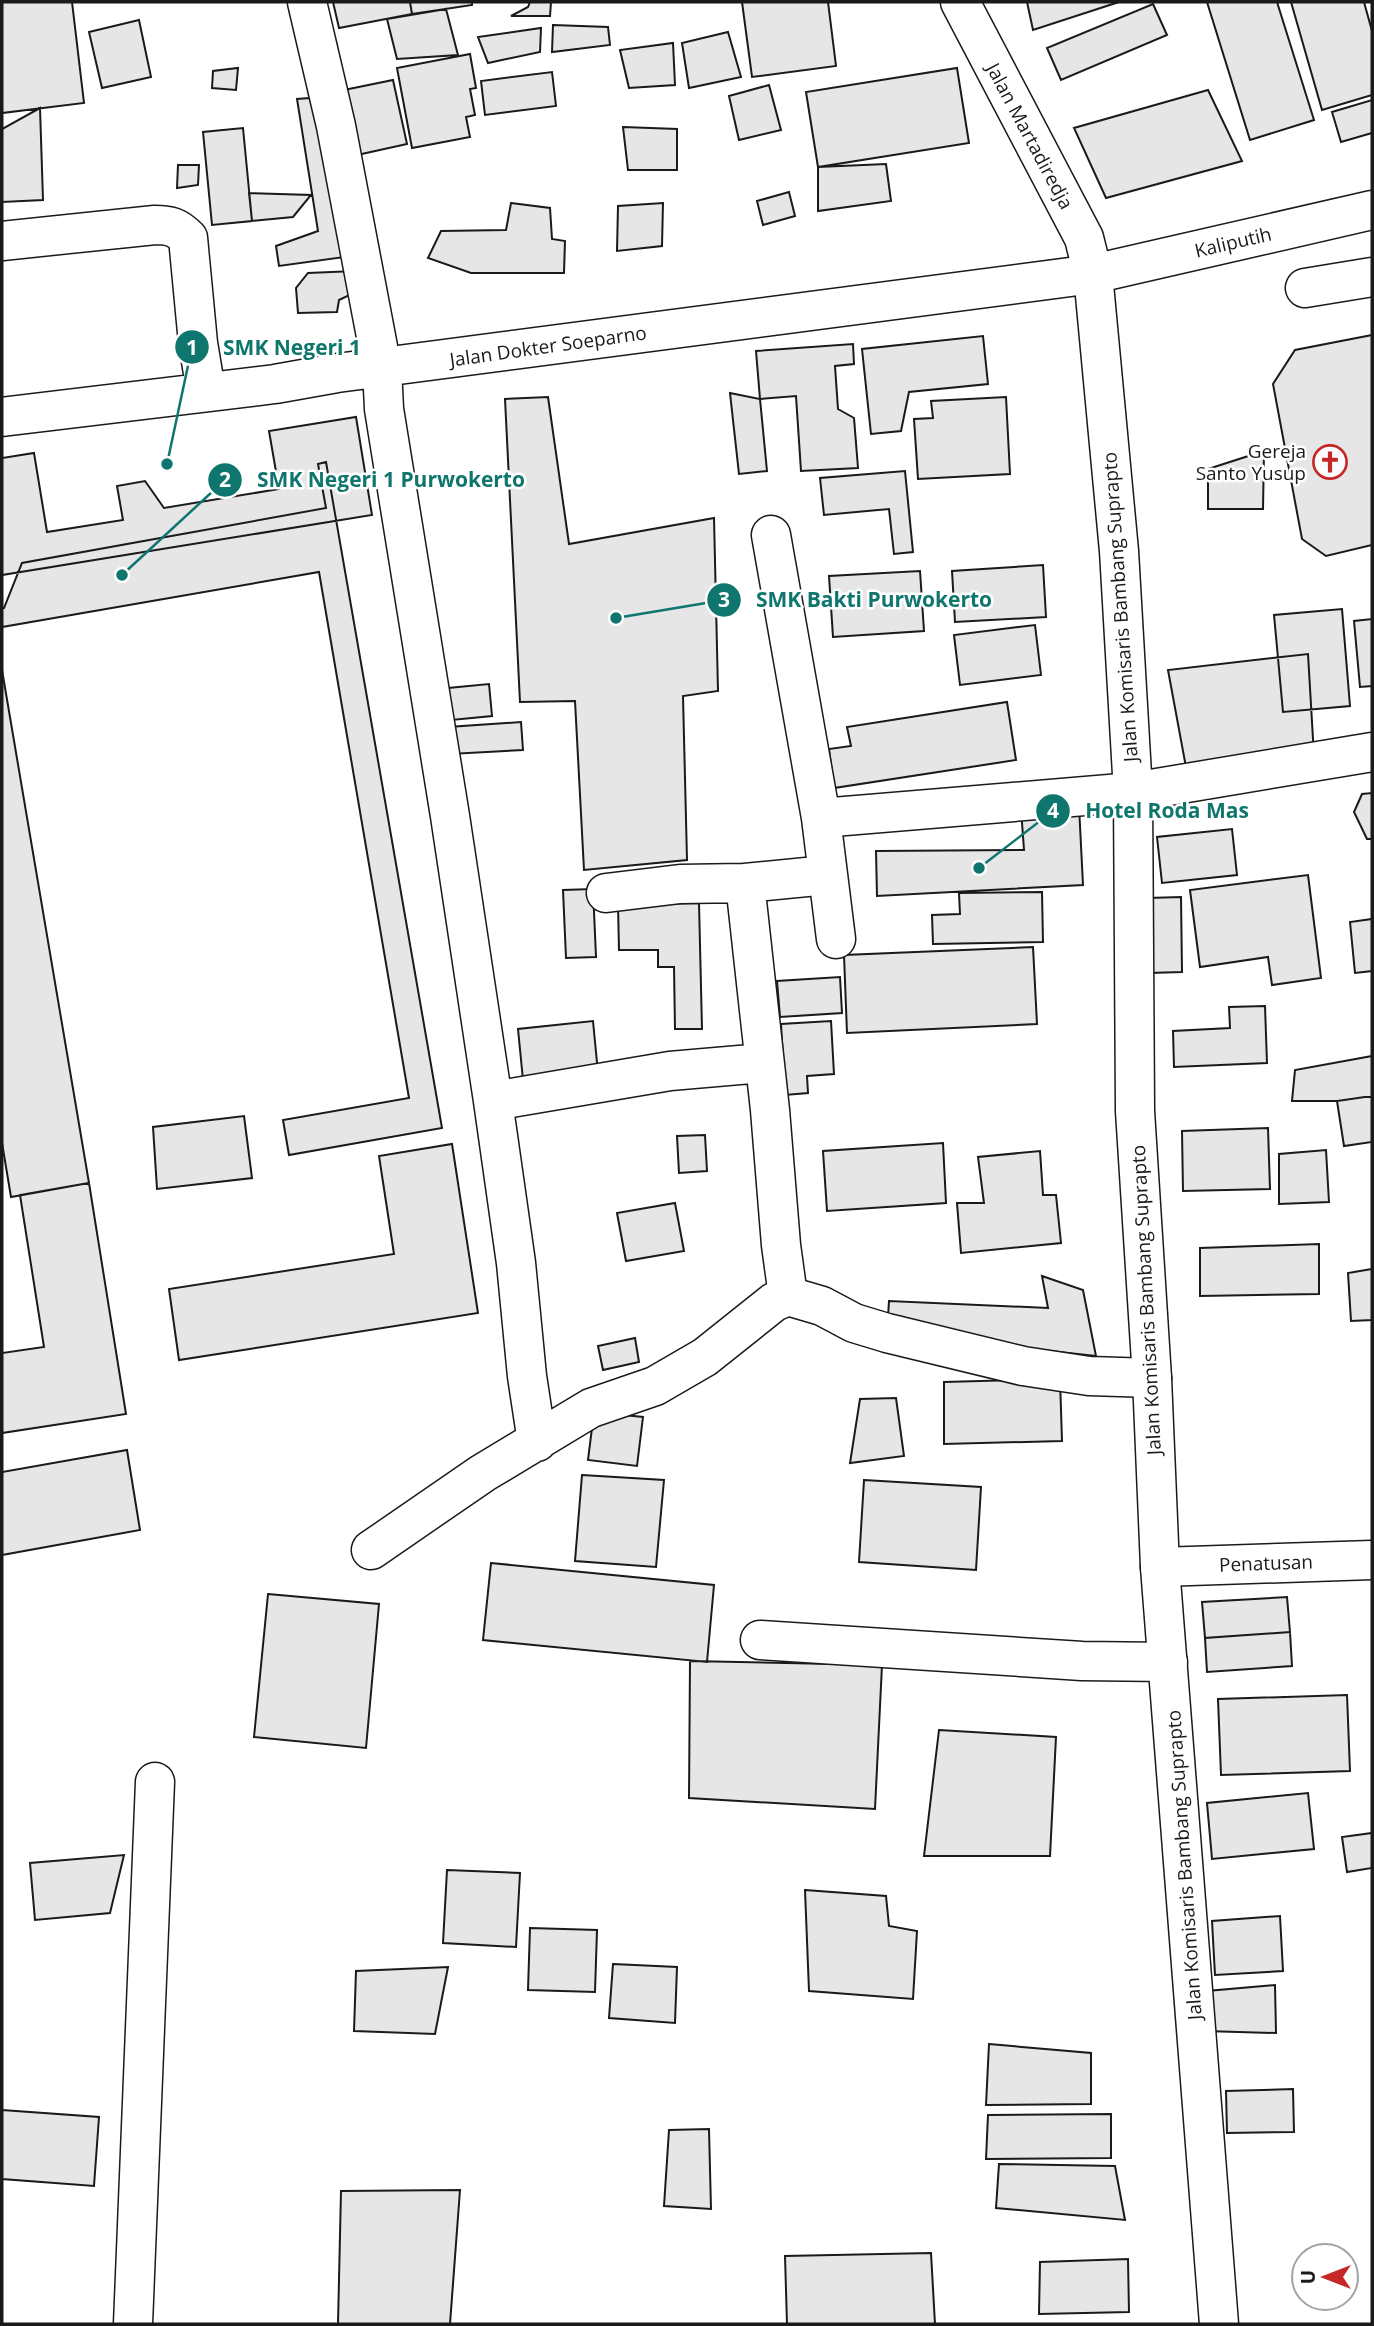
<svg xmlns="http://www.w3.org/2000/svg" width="1374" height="2326" font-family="'Open Sans',sans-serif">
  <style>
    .building { fill: #e6e6e6; stroke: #1a1a1a; stroke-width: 2 }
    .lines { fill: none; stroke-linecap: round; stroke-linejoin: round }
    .minor-casing { stroke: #1a1a1a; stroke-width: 41 }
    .major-casing { stroke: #1a1a1a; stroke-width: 41 }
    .minor { stroke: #fff; stroke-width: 38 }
    .major { stroke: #fff; stroke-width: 38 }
    .labels { text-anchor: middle; stroke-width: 5; stroke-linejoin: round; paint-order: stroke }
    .street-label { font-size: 19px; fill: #1a1a1a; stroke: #fff }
    .poi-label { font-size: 19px; fill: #1a1a1a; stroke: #fff; text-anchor: end }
    .leader { fill: none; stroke: #0f766e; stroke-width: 2.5 }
    .callout-dot { fill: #0f766e; stroke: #fff; stroke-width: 2.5 }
    .mark-label { font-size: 21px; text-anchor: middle; font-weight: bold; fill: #fff }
    .callout-label { font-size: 21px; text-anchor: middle; font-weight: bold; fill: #0f766e; stroke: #fff; stroke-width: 5; stroke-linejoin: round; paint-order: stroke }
  </style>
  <rect width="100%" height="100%" fill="#fff"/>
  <path class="building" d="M2,2H72L84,103L2,113Z
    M333,2H410L412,14L339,28Z
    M410,2H472V5L412,14Z
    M530,2H551L550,16H511L528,7Z
    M742,2H828L836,66L752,77Z
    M1027,2H1119L1033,30Z
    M1207,2H1277L1314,120L1250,140Z
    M1291,2H1364L1372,31V95L1322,110Z
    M1153,4L1167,35L1061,80L1047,48Z
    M446,9L458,55L397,59L387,19Z
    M139,20L151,77L102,88L89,32Z
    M553,25L608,27L610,45L552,52Z
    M541,28L540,52L488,63L478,37Z
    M728,32L741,77L689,88L682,43Z
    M673,43L675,85L629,88L620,50Z
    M470,54L476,88L470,89L475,115L466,117L470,137L412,148L397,68Z
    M238,68L236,90L212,88L213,71Z
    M957,68L969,143L818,167L806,92Z
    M552,72L556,106L485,115L481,81Z
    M393,80L407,144L348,157L334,92Z
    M769,85L781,130L739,140L729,96Z
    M1208,90L1242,161L1106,198L1074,128Z
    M324,97L352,256L279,266L276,246L318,231L297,99Z
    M1372,100V133L1341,142L1332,112Z
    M40,108L43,200L2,202V129Z
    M623,127L677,129V170H628Z
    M243,128L252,221L212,225L203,132Z
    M886,164L891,201L818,211V167Z
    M178,165H199L198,185L177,188Z
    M789,192L795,216L763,225L757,201Z
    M249,193L311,195L293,217L252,221Z
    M511,203L550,208L552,239L565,241L564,273H471L428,258L441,231L506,230Z
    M663,203L662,246L617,251L618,206Z
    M355,271L356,292L339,300L337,312L298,313L296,288L308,273Z
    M1372,335V545L1326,556L1302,539L1273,384L1295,350Z
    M983,336L988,384L909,392L901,431L871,434L862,349Z
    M853,344L854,364L835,366L838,409L854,418L858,468L801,471L796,396L760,399L756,351Z
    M730,393L760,399L767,471L739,474Z
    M548,397L569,544L714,518L718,691L683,696L687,860L584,870L575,701L520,702L505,399Z
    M1006,397L1010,474L918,479L914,419L933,418L931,401Z
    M356,417L372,515L2,575V458L34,453L47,532L123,520L117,486L145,481L164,508L279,489L269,431Z
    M1264,451L1263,509H1208V469Z
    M326,462L442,1128L289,1155L283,1120L409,1098L319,572L2,627V608H4L22,563L326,508L318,464Z
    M905,471L913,552L894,554L889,509L824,515L820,478Z
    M1043,565L1046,617L955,622L952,571Z
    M920,571L924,631L833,637L829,576Z
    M1342,609L1350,706L1283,712L1274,615Z
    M1372,619V686L1360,687L1354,621Z
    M1035,625L1041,675L960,685L954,635Z
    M1308,654L1314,756L1188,778L1168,670Z
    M2,670L89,1183L11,1197L2,1143Z
    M489,684L492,716L441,721L438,689Z
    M1007,702L1016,760L834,788L829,749L851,746L847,727Z
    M521,722L523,750L450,754L448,727Z
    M1372,793V839H1367L1354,812L1362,794Z
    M1079,806L1083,885L877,896L876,851L1024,850L1021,809Z
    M1232,829L1237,875L1162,883L1157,837Z
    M1308,875L1321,978L1272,985L1268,957L1200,967L1190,890Z
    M593,889L596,957L566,958L563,890Z
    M1042,892L1043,942L933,944L932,915L960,914L959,893Z
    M1181,897L1182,972L1149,973L1148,898Z
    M699,903L702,1029H675L674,967H658V950H619L618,905Z
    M1372,919V971L1355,973L1350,922Z
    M1033,947L1037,1024L847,1033L844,955Z
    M840,977L842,1013L780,1017L777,981Z
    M1265,1006L1267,1063L1174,1067L1173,1031L1230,1028L1229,1007Z
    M593,1021L598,1073L523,1080L518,1029Z
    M831,1021L834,1074L807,1076L808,1093L785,1095L781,1024Z
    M1372,1056V1096L1337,1101H1292L1295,1070Z
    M1372,1096V1142L1344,1146L1337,1101Z
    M244,1116L252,1178L157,1189L153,1127Z
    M1268,1128L1270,1189L1183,1191L1182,1131Z
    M705,1135L707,1171L679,1173L677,1136Z
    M943,1143L946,1203L827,1211L823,1151Z
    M452,1144L478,1313L179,1360L169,1289L394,1254L379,1156Z
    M1326,1150L1329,1202L1279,1204V1154Z
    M1040,1151L1043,1195H1056L1061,1243L961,1253L957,1203H984L978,1157Z
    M89,1183L126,1414L2,1433V1353L44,1347L20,1195Z
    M675,1203L684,1251L626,1261L617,1213Z
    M1319,1244V1294L1200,1296V1248Z
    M1372,1269V1320L1351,1321L1348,1273Z
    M1042,1276L1083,1290L1096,1356L887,1333L889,1301L1048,1308Z
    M635,1338L639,1362L603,1370L598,1346Z
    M1060,1379L1062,1441L944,1444V1382Z
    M896,1398L904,1456L850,1463L860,1399Z
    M594,1412L643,1417L637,1466L588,1460Z
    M127,1450L140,1530L2,1555V1472Z
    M582,1475L664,1480L656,1567L575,1561Z
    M864,1480L981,1487L976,1570L859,1562Z
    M491,1563L714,1585L707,1662L483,1640Z
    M268,1594L379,1604L366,1748L254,1737Z
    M1287,1597L1290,1632L1205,1638L1202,1602Z
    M1290,1632L1292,1666L1207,1672L1205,1638Z
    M690,1661L882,1665L875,1809L689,1798Z
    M1347,1695L1350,1771L1221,1775L1218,1699Z
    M939,1730L1056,1737L1050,1856H924Z
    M1308,1793L1314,1849L1212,1859L1207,1803Z
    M1372,1833V1868L1347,1872L1342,1837Z
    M124,1855L110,1913L35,1920L30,1863Z
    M447,1870L520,1873L516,1947L443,1943Z
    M805,1890L886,1896L889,1926L917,1931L913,1999L809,1991Z
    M1280,1916L1283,1971L1215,1975L1212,1921Z
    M530,1928L597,1930L595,1992L528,1990Z
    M613,1964L677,1967L675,2023L609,2018Z
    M448,1967L435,2034L354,2031L356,1971Z
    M1275,1985L1276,2033L1205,2031L1207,1991Z
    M989,2044L1091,2053V2104L986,2105Z
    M1293,2089L1294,2132L1227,2133L1226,2091Z
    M2,2110L99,2117L94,2186L2,2179Z
    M1111,2114V2158L986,2159L988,2115Z
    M709,2129L711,2209L664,2206L669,2130Z
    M999,2164L1115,2166L1125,2220L996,2208Z
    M460,2190L450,2324H338L341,2191Z
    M931,2253L935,2324H787L785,2256Z
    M1128,2259L1129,2312L1039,2314L1040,2262Z"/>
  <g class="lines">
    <g class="minor-casing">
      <path id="minor" d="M307,2L336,126L382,368L384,409L450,816L493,1101L516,1263L527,1376L537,1442
        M2,241L155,225C170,225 177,227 188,238L198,343L206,391
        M1305,288L1372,277
        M2,417L275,384L337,373L1093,274L1372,210
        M771,535L821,818L836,939
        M821,818L1133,792L1372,752
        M745,883L770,1110L781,1245L788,1296
        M606,893L680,884L745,883L827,875
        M493,1101L670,1071L763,1063
        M371,1550L483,1473L591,1408L655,1386L705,1357L774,1302L788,1296L822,1306L854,1323L887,1333L1023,1366L1089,1376L1152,1378
        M1160,1567L1372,1560
        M760,1640L1082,1661L1168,1662
        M133,2324L155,1782"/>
    </g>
    <g class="major-casing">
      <path id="major" d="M960,2L1084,238L1093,274L1119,551L1133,792L1135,1111L1152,1378L1160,1567L1219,2324"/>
    </g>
    <use href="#minor" class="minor"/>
    <use href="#major" class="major"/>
  </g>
  <defs>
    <g id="church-ring" transform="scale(1.75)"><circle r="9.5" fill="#fff" stroke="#c62828" stroke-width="1.5"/><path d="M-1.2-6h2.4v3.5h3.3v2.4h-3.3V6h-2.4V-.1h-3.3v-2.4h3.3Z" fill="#c62828"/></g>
  </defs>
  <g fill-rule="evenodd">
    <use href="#church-ring" x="1330" y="462"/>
  </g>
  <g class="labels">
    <g class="street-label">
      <text transform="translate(1030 136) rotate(62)" y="7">Jalan Martadiredja</text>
      <text transform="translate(1233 242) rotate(-13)" y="7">Kaliputih</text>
      <text transform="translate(548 346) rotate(-8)" y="7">Jalan Dokter Soeparno</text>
      <text transform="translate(1120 607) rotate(-94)" y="7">Jalan Komisaris Bambang Suprapto</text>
      <text transform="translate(1146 1300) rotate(-93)" y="7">Jalan Komisaris Bambang Suprapto</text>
      <text transform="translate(1266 1563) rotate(-2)" y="7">Penatusan</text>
      <text transform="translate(1184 1865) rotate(-94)" y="7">Jalan Komisaris Bambang Suprapto</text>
    </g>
    <g class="poi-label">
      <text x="1306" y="458">Gereja<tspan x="1306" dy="22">Santo Yusup</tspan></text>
    </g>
  </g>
  <path class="leader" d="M167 464L192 347M122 575L225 480M616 618L724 600M979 868L1053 811"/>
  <g class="callout-dot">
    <circle cx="167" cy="464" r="7"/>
    <circle cx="122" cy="575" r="7"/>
    <circle cx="616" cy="618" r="7"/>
    <circle cx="979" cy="868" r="7"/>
    <circle cx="192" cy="347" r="18"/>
    <circle cx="225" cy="480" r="18"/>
    <circle cx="724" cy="600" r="18"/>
    <circle cx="1053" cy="811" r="18"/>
  </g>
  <g class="mark-label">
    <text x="192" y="355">1</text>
    <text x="225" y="487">2</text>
    <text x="724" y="607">3</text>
    <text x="1053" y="818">4</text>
  </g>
  <g class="callout-label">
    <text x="292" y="355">SMK Negeri 1</text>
    <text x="391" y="487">SMK Negeri 1 Purwokerto</text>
    <text x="874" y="607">SMK Bakti Purwokerto</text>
    <text x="1167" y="818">Hotel Roda Mas</text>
  </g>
  <rect width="1374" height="2326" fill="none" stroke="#1a1a1a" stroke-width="7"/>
  <g transform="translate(1325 2277) rotate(270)"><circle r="33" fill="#ffffff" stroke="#a3a3a3" stroke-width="2"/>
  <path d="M0-5L12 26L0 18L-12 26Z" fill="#c62828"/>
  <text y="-10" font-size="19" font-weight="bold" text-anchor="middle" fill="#1a1a1a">U</text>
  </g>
</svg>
